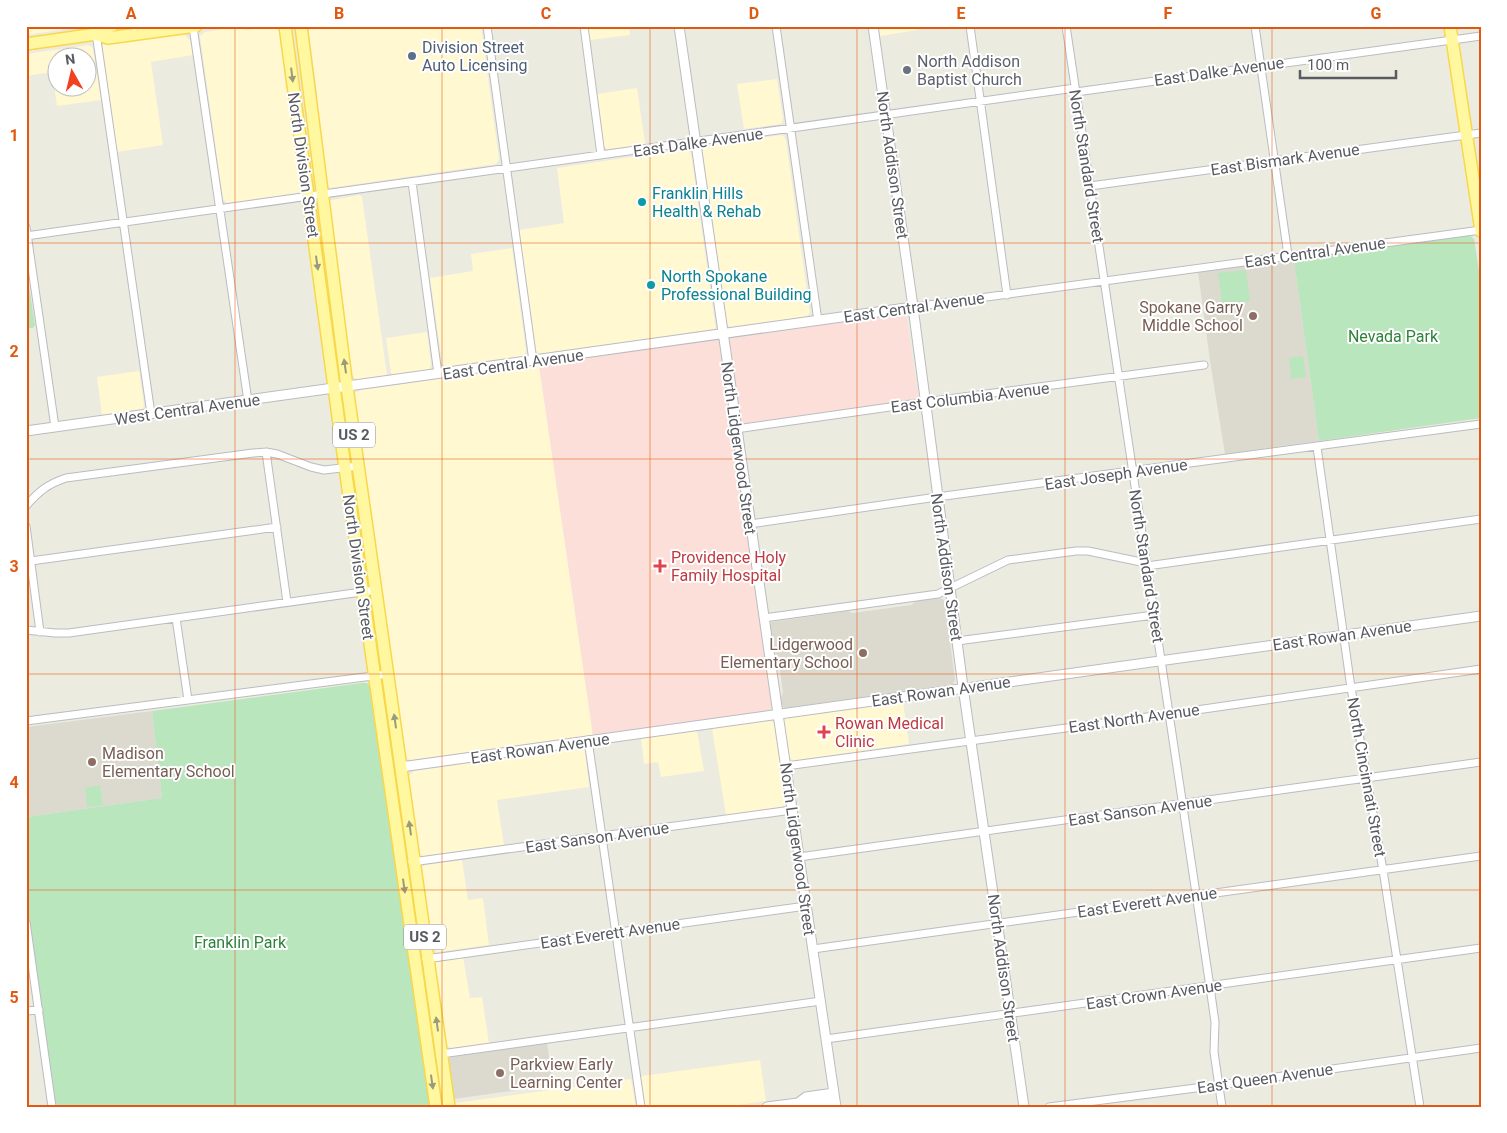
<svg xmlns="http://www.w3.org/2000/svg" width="1507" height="1133" font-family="Roboto,sans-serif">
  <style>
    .commercial { fill: #fff8d1; fill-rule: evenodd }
    .education { fill: #dcdace }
    .medical { fill: #fcdfd8 }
    .green { fill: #b9e6bd }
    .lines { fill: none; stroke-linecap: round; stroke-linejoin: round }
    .minor-casing { stroke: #babcc2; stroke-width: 9 }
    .tertiary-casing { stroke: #babcc2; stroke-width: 11 }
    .primary-casing { stroke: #f9d74c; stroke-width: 14 }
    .minor { stroke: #fff; stroke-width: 7 }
    .tertiary { stroke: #fff; stroke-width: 9 }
    .primary { stroke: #fff8a1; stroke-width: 11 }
    .oneway { fill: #9b9a7b }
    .grid { fill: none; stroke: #e15910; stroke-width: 1; stroke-opacity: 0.55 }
    .service-dot { fill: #5c6f8a; stroke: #fff; stroke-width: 2 }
    .worship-dot { fill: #6b7280; stroke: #fff; stroke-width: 2 }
    .culture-dot { fill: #0f9aa8; stroke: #fff; stroke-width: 2 }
    .education-dot { fill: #8d6e63; stroke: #fff; stroke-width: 2 }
    .health-dot { fill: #e0444e; stroke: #fff; stroke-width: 2 }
    .labels { text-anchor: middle; stroke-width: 4; stroke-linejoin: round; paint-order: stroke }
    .shield { fill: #fff; stroke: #8a8c90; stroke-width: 1 }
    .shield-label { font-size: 15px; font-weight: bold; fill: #585b61 }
    .service-label { font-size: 16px; fill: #4e5e75; stroke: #fff; text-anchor: start }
    .worship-label { font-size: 16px; fill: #5b616d; stroke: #fff; text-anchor: start }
    .street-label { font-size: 16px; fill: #585b61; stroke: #fff }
    .culture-label { font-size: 16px; fill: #0d838f; stroke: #fff; text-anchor: start }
    .education-label { font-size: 16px; fill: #785e54; stroke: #fff; text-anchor: end }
    .park-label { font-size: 16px; fill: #2e823a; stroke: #fff }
    .health-label { font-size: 16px; fill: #be3a42; stroke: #fff; text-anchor: start }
    .neatline { fill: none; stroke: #e15910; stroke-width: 2 }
    .grid-label { font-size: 16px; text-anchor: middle; font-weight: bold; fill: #e15910 }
  </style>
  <rect width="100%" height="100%" fill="#ecebdf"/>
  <path class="commercial" d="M26,26H84L26,35Z
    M271,26L277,29L281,34L301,190L298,193L227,203L223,199L200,36L205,32L237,27L247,30Z
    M308,26H481L499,159L498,161L496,164L330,188L327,187L326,185L315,112L317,93Z
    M588,26H629L630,35L590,40Z
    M879,26H918V30L880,36Z
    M185,35L190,40L193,55L151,62L163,145L117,152L102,48L103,44L107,42Z
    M88,45L92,47L93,49L101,100L57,106L52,72L26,76V54ZM58,58H88V88H58Z
    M777,79L783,119L781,124L744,129L737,84Z
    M637,88L645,143L644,145L639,146L607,149L604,146L597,94Z
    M782,135L785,138L786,141L810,313L806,317L730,327L727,324L702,148L707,145Z
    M686,149L691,153L715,324L716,327L714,329L542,354L538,353L536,351L519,230L564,223L557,168Z
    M360,195L362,197L387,375L358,380L351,375L329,202L332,200Z
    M512,248L526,350L525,355L522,357L446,367L442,363L430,278L473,271L471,254Z
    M427,332L431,364L430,369L427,370L393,375L391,373L386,338Z
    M539,365L593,735L411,760L408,759L404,753L354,396L356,392L361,390Z
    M139,371L144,405L143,409L102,415L97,377Z
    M903,701L909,744L793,761L789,757L783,722L785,718Z
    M770,720L772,721L775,724L787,802L786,805L781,807L726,815L712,728Z
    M697,731L704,771L661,777L658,762L644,764L641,738Z
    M580,747L584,748L585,751L589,787L497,800L504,845L423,856L419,854L408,777L414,771Z
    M462,860L468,900L483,898L489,945L437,952L432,948L421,868L425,865Z
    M463,957L470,998L482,997L489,1043L452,1048L446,1046L434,967L437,961Z
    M760,1060L766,1101L724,1107H644L640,1080L642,1076Z
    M631,1079L636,1107H454L455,1103L462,1102Z"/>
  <path class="education" d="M1294,261L1319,441L1225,454L1210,361L1198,272L1262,263L1266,265Z
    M940,598L944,600L945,603L955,680L953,684L785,708L782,706L780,701L783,692L778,657L773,649L769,625L772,622L848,611L852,613L911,605L916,601Z
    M152,711L162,798L26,817V727Z
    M547,1043L553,1085L454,1099L453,1097L448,1062V1059L451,1057Z"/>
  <path class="medical" d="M903,313L906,316L907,320L918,397L916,399L731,426L772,708L767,711L593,735L539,365Z"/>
  <path class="green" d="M1469,235L1474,239L1481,283V418L1319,441L1294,261L1299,258Z
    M26,267L35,325L33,328H26Z
    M1246,270L1250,301L1222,305L1218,273Z
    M1303,356L1306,377L1291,379L1289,358Z
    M362,683H367L370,686L430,1107H56L26,898V817L162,798L152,711Z
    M100,785L103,805L87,807L85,788Z"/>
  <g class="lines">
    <g class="minor-casing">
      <path id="minor" d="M95,26L151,414
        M487,26L533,361
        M584,26L601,155
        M776,26L818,321
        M970,26L1007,295
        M1066,26L1210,987L1215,1022L1214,1052L1222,1107
        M1255,26L1288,255
        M193,27L248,401
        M1076,92L1481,36
        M412,182L438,374
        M1090,186L1481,133
        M26,227L55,427
        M26,236L1075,88
        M913,307L1481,230
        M736,429L925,402L1204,365
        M1317,447L1351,688L1383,870L1420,1107
        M266,452L287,602
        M26,506C39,491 48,484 66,478L253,453L266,452L277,454L311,467L324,470L359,466
        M750,524L937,497L1481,424
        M26,526L40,632
        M31,561L277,527
        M1147,566L1481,519
        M176,618L188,700
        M764,618L938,594L1008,560L1076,551H1088L1146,563
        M26,630L55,633H69L376,590
        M957,641L1154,615
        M26,721L388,674
        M588,740L641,1107
        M786,766L1169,714L1481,669
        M799,857L1481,762
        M412,862L792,810
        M26,922L52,1107
        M813,949L1481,856
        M426,959L806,906
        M26,1011L39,1010
        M826,1039L1481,948
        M441,1054L821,1001
        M1049,1107L1219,1085L1481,1048"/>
    </g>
    <g class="tertiary-casing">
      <path id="tertiary" d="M679,26L778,714L836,1107
        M873,26L913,307L963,687L1024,1107
        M26,431L913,307
        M401,767L1481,616
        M798,1103L806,1097L834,1093
        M767,1107L798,1103L807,1104L835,1101"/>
    </g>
    <g class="primary-casing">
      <path id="primary" d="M285,26L345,468L436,1107
        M301,26L347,387L449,1107
        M1450,26L1481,231
        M96,34L108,27L112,26
        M26,44L96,34L108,38L196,26"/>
    </g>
    <use href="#minor" class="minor"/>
    <use href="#tertiary" class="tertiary"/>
    <use href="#primary" class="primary"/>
  </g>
  <defs><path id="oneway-solid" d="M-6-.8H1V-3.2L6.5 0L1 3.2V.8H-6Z" transform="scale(1.25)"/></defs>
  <g class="oneway">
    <use href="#oneway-solid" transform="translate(292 75) rotate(83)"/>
    <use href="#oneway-solid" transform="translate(317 263) rotate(82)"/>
    <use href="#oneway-solid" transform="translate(345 366) rotate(-98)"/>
    <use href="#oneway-solid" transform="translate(395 721) rotate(-98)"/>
    <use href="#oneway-solid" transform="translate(410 828) rotate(-98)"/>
    <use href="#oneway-solid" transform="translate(404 886) rotate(82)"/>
    <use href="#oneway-solid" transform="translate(437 1024) rotate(-98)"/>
    <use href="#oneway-solid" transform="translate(432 1082) rotate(82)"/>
  </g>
  <path class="grid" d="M235,26V1107M442,26V1107M650,26V1107M857,26V1107M1065,26V1107M1272,26V1107M26,243H1481M26,459H1481M26,674H1481M26,890H1481"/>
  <circle class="service-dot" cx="412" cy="56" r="5"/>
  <circle class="worship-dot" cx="907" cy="70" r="5"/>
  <g class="culture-dot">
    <circle cx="642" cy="202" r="5"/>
    <circle cx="651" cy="285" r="5"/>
  </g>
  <g class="education-dot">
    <circle cx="1253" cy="316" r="5"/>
    <circle cx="863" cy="653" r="5"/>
    <circle cx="92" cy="762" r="5"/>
    <circle cx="500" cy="1073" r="5"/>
  </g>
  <g class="health-dot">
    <path d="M657.5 558.5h5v5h5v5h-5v5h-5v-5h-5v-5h5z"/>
    <path d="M821.5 724.5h5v5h5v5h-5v5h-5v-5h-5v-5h5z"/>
  </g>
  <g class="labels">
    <g class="shield">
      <rect x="333" y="422.5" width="42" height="25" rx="4"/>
      <rect x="404" y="924.5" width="42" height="25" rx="4"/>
    </g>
    <g class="shield-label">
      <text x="354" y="440">US 2</text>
      <text x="425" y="942">US 2</text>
    </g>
    <g class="service-label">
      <text x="422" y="53">Division Street<tspan x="422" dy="18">Auto Licensing</tspan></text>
    </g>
    <g class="worship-label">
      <text x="917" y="67">North Addison<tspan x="917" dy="18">Baptist Church</tspan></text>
    </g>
    <g class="street-label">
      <text transform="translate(1219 71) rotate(-8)" y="6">East Dalke Avenue</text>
      <text transform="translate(698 142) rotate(-8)" y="6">East Dalke Avenue</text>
      <text transform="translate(1285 159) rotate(-8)" y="6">East Bismark Avenue</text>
      <text transform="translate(304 165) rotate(82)" y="6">North Division Street</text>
      <text transform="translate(893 165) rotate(82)" y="6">North Addison Street</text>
      <text transform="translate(1087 166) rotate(81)" y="6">North Standard Street</text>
      <text transform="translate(1315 252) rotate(-8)" y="6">East Central Avenue</text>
      <text transform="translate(914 307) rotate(-8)" y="6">East Central Avenue</text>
      <text transform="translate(513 364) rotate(-8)" y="6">East Central Avenue</text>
      <text transform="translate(970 397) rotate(-7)" y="6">East Columbia Avenue</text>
      <text transform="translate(187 409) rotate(-8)" y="6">West Central Avenue</text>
      <text transform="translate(739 448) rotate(82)" y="6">North Lidgerwood Street</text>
      <text transform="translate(1116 474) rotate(-8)" y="6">East Joseph Avenue</text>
      <text transform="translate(1147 566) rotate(81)" y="6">North Standard Street</text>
      <text transform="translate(359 567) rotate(82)" y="6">North Division Street</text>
      <text transform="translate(947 567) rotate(82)" y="6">North Addison Street</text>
      <text transform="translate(1342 635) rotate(-8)" y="6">East Rowan Avenue</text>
      <text transform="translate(941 691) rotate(-8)" y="6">East Rowan Avenue</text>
      <text transform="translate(1134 718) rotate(-8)" y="6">East North Avenue</text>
      <text transform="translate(540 748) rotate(-8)" y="6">East Rowan Avenue</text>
      <text transform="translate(1367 777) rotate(80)" y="6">North Cincinnati Street</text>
      <text transform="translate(1140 810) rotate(-8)" y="6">East Sanson Avenue</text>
      <text transform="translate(597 837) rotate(-8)" y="6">East Sanson Avenue</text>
      <text transform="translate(798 849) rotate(82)" y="6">North Lidgerwood Street</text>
      <text transform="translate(1147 902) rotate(-8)" y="6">East Everett Avenue</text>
      <text transform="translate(610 933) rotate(-8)" y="6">East Everett Avenue</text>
      <text transform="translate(1004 968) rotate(82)" y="6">North Addison Street</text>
      <text transform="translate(1154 994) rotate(-8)" y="6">East Crown Avenue</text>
      <text transform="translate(1265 1078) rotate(-8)" y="6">East Queen Avenue</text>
    </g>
    <g class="culture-label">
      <text x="652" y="199">Franklin Hills<tspan x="652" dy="18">Health &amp; Rehab</tspan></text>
      <text x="661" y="282">North Spokane<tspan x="661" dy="18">Professional Building</tspan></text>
    </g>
    <g class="education-label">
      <text x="1243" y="313">Spokane Garry<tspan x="1243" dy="18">Middle School</tspan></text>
      <text x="853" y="650">Lidgerwood<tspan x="853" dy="18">Elementary School</tspan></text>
      <text x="102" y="759" text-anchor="start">Madison<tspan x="102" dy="18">Elementary School</tspan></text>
      <text x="510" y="1070" text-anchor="start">Parkview Early<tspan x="510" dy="18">Learning Center</tspan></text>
    </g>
    <g class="park-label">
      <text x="1393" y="342">Nevada Park</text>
      <text x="240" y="948">Franklin Park</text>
    </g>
    <g class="health-label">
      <text x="671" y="563">Providence Holy<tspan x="671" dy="18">Family Hospital</tspan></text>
      <text x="835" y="729">Rowan Medical<tspan x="835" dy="18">Clinic</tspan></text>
    </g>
  </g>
  <rect width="1507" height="1133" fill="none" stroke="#ffffff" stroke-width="55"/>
  <g transform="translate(72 72) rotate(352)"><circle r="24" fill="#ffffff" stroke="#bcbdc0"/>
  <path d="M0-4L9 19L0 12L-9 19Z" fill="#f2411f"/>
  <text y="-8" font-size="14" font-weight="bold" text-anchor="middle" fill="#585b61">N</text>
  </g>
  <path d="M1300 70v8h96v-8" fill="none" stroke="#585b61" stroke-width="2.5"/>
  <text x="1307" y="70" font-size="15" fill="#585b61" stroke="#ffffff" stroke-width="4" paint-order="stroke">100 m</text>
  <rect x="28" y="28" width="1452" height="1078" class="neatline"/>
  <g class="grid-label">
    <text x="131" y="19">A</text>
    <text x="339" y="19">B</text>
    <text x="546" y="19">C</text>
    <text x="754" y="19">D</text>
    <text x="961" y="19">E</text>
    <text x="1168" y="19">F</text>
    <text x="1376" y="19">G</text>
    <text x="14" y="141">1</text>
    <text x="14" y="357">2</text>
    <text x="14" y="572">3</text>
    <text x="14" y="788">4</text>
    <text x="14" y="1003">5</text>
  </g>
</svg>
